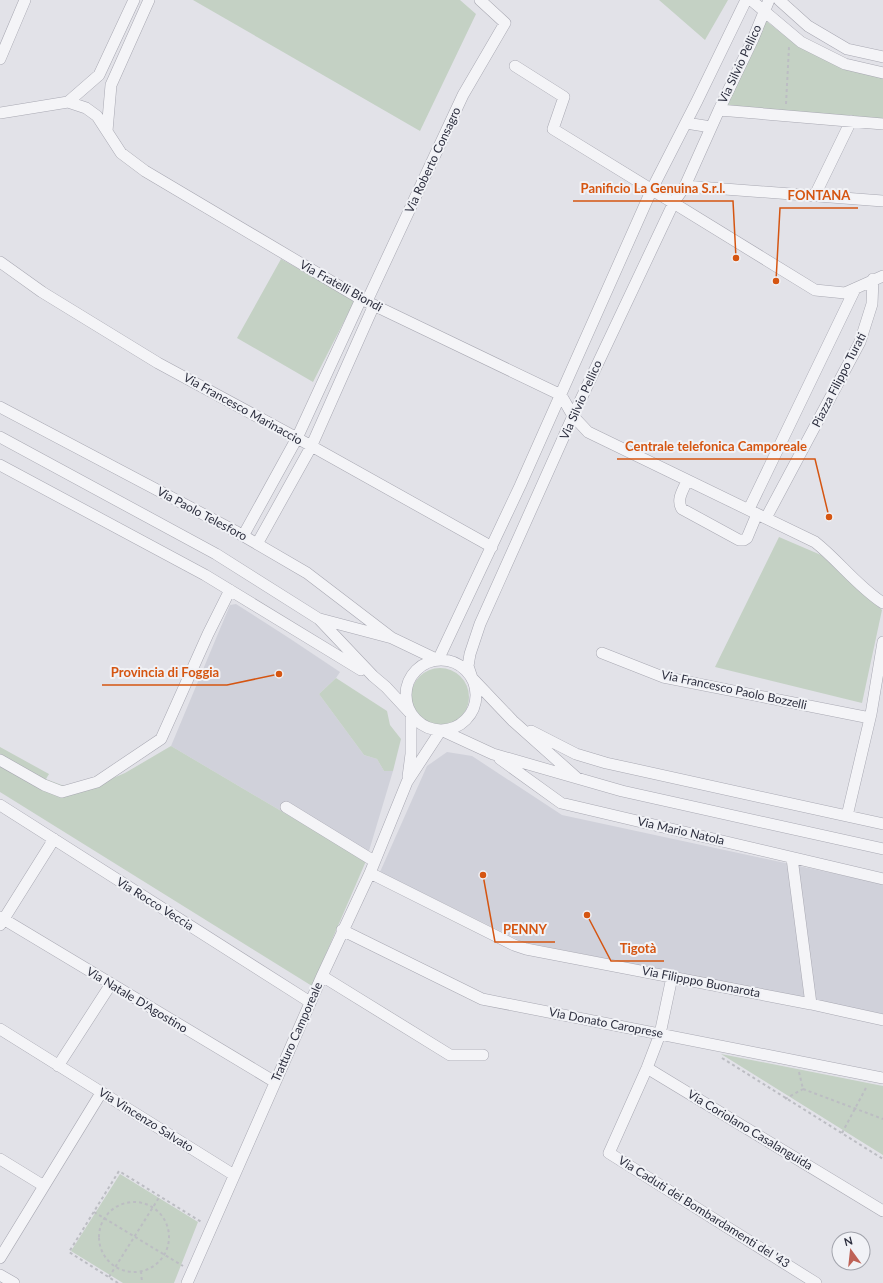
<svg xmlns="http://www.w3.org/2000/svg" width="883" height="1283" font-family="Lato,sans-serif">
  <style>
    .built { fill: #d0d1da }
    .green { fill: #c4d1c4 }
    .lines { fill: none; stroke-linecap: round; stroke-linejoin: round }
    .minor-casing { stroke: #a8a8b2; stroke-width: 12 }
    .path { stroke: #bcbdc3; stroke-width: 2; stroke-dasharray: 3 3; stroke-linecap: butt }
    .minor { stroke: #f4f4f7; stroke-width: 11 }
    .labels { text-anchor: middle; stroke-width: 4; stroke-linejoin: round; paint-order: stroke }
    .street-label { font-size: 12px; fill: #2c2e3e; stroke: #f1f2f6 }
    .leader { fill: none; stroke: #d55511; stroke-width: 1.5 }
    .callout-dot { fill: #d55511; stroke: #f1f2f6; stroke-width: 1.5 }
    .callout-label { font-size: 13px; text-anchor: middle; font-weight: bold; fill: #d55511; stroke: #f1f2f6; stroke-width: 4; stroke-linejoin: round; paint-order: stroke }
  </style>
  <rect width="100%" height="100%" fill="#e2e2e8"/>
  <path class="built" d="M236,604L289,638L340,672L336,678L319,694L364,755L377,759L384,771H393L366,861L171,746L230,605Z
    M447,752L472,756L562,815L883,884V1014L523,942L380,872L427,766Z"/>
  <path class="green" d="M193,0H460L476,14L420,131Z
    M659,0H728L705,40Z
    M765,20L795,44L883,78V121L725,107Z
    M281,259L355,300L313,382L237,338Z
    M779,537L821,555L882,610L862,703L715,667Z
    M411 697a29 29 0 1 1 58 0a29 29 0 1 1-58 0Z
    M336,678L387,711L390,725L401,739L393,771H384L377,759L364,755L319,694Z
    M171,746L366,861L312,986L0,792V747L49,774L46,779L80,792L125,773Z
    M721,1054L883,1086V1155Z
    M120,1174L198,1222L174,1283H123L71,1251Z"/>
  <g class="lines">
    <g class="minor-casing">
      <path id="minor" d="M751,0L801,42L845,64L883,73
        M779,0L808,26L847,49L883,57
        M0,59L25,0
        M515,66L564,97L553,129L815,290L845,293L883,276
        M68,102L99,75L134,0
        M719,110L883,124
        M0,113L68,102L86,108L97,116L121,153L145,171L361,299L561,395L573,416L588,432L815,542C839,561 857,586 883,603
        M686,123L711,127
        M107,131L111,85L149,0
        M685,186L883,201
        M815,195L851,121
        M0,262L42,292L158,363L297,438L492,547
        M367,301L463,95L505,23L480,0
        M0,407L235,531L307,573L392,638
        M0,437L216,554L319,619L373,676L386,687L411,714
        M0,465L205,575L361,670
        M687,481C683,490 676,500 682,509L739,540H744L747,538L757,514
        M749,509L855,289
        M766,518L860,342L872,304L873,279
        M243,536L297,438L361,299
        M257,544L311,447L374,305
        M320,619L392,638L438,660
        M602,653L663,677L870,718
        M438,660L520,486L652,189L697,101L746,0
        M406 695a35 35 0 1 1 70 0a35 35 0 1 1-70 0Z
        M441,730L493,754L622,791L883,849
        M531,731L576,754L606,763L883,824
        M500,759L561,803L883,879
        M0,760L44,785L62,792L97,782L161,739L208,634L230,590
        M408,777L411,754V714
        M577,778L513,721L472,678L468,666L470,654L480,624L573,416L674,202L685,186L719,110L753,39L769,0
        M0,805L310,1002
        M286,807L374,861
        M847,816L871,714L883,642
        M792,858L811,1004
        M370,873L514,945L526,949L811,1004L883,1020
        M0,917L275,1082
        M0,925L54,839
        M342,930L482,999L883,1078
        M322,976L450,1055H483
        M672,977L660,1034L647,1068L609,1153L816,1283
        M0,1029L234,1175
        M58,1066L111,984
        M647,1068L883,1211
        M0,1159L44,1186
        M0,1258L101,1093
        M0,1275L14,1283
        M187,1283L322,976L370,873L407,782L441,730"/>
    </g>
    <path class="path" d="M786,104L789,47
      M722,1058L883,1159
      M799,1072L803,1089
      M803,1089L883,1119
      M785,1099L803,1089
      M842,1133L867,1086
      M99 1237a35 35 0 1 1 70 0a35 35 0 1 1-70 0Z
      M94,1212L183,1266
      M141,1271L142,1283
      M109,1277L160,1196
      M118,1283L69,1252L119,1171L203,1223"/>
    <use href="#minor" class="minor"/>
  </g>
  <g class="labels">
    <g class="street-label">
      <text transform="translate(740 64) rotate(-65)" y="4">Via Silvio Pellico</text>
      <text transform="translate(433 160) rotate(-65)" y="4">Via Roberto Consagro</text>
      <text transform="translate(341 286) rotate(29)" y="4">Via Fratelli Biondi</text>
      <text transform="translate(839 380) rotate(-63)" y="4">Piazza Filippo Turati</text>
      <text transform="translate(581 400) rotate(-66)" y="4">Via Silvio Pellico</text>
      <text transform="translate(243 409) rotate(29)" y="4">Via Francesco Marinaccio</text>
      <text transform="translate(202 514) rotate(28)" y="4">Via Paolo Telesforo</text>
      <text transform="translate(734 690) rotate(12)" y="4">Via Francesco Paolo Bozzelli</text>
      <text transform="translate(681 831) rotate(13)" y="4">Via Mario Natola</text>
      <text transform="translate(155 904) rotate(32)" y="4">Via Rocco Veccia</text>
      <text transform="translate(701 982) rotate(11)" y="4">Via Filipppo Buonarota</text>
      <text transform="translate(137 1000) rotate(31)" y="4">Via Natale D'Agostino</text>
      <text transform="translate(606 1023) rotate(11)" y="4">Via Donato Caroprese</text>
      <text transform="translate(297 1032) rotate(-66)" y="4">Tratturo Camporeale</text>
      <text transform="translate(146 1120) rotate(32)" y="4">Via Vincenzo Salvato</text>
      <text transform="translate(750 1130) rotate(31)" y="4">Via Coriolano Casalanguida</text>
      <text transform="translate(704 1212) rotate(32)" y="4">Via Caduti dei Bombardamenti del '43</text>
    </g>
  </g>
  <path class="leader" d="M736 258L733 201H573M776 281L780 208H858M829 517L815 459H617M279 674L227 685H102M483 875L495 942H555M587 915L611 961H664"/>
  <g class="callout-dot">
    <circle cx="736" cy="258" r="4"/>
    <circle cx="776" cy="281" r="4"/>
    <circle cx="829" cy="517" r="4"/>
    <circle cx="279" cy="674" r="4"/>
    <circle cx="483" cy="875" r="4"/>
    <circle cx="587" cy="915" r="4"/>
  </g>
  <g class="callout-label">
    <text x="653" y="193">Panificio La Genuina S.r.l.</text>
    <text x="819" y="200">FONTANA</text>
    <text x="716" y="451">Centrale telefonica Camporeale</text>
    <text x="165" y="677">Provincia di Foggia</text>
    <text x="525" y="934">PENNY</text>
    <text x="638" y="953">Tigotà</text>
  </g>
  <g transform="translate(851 1251) rotate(345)"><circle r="19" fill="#f1f2f6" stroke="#a2a4ac"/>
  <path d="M0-3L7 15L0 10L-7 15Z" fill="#be6256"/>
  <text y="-6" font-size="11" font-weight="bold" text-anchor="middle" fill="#2c2e3e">N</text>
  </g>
</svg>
